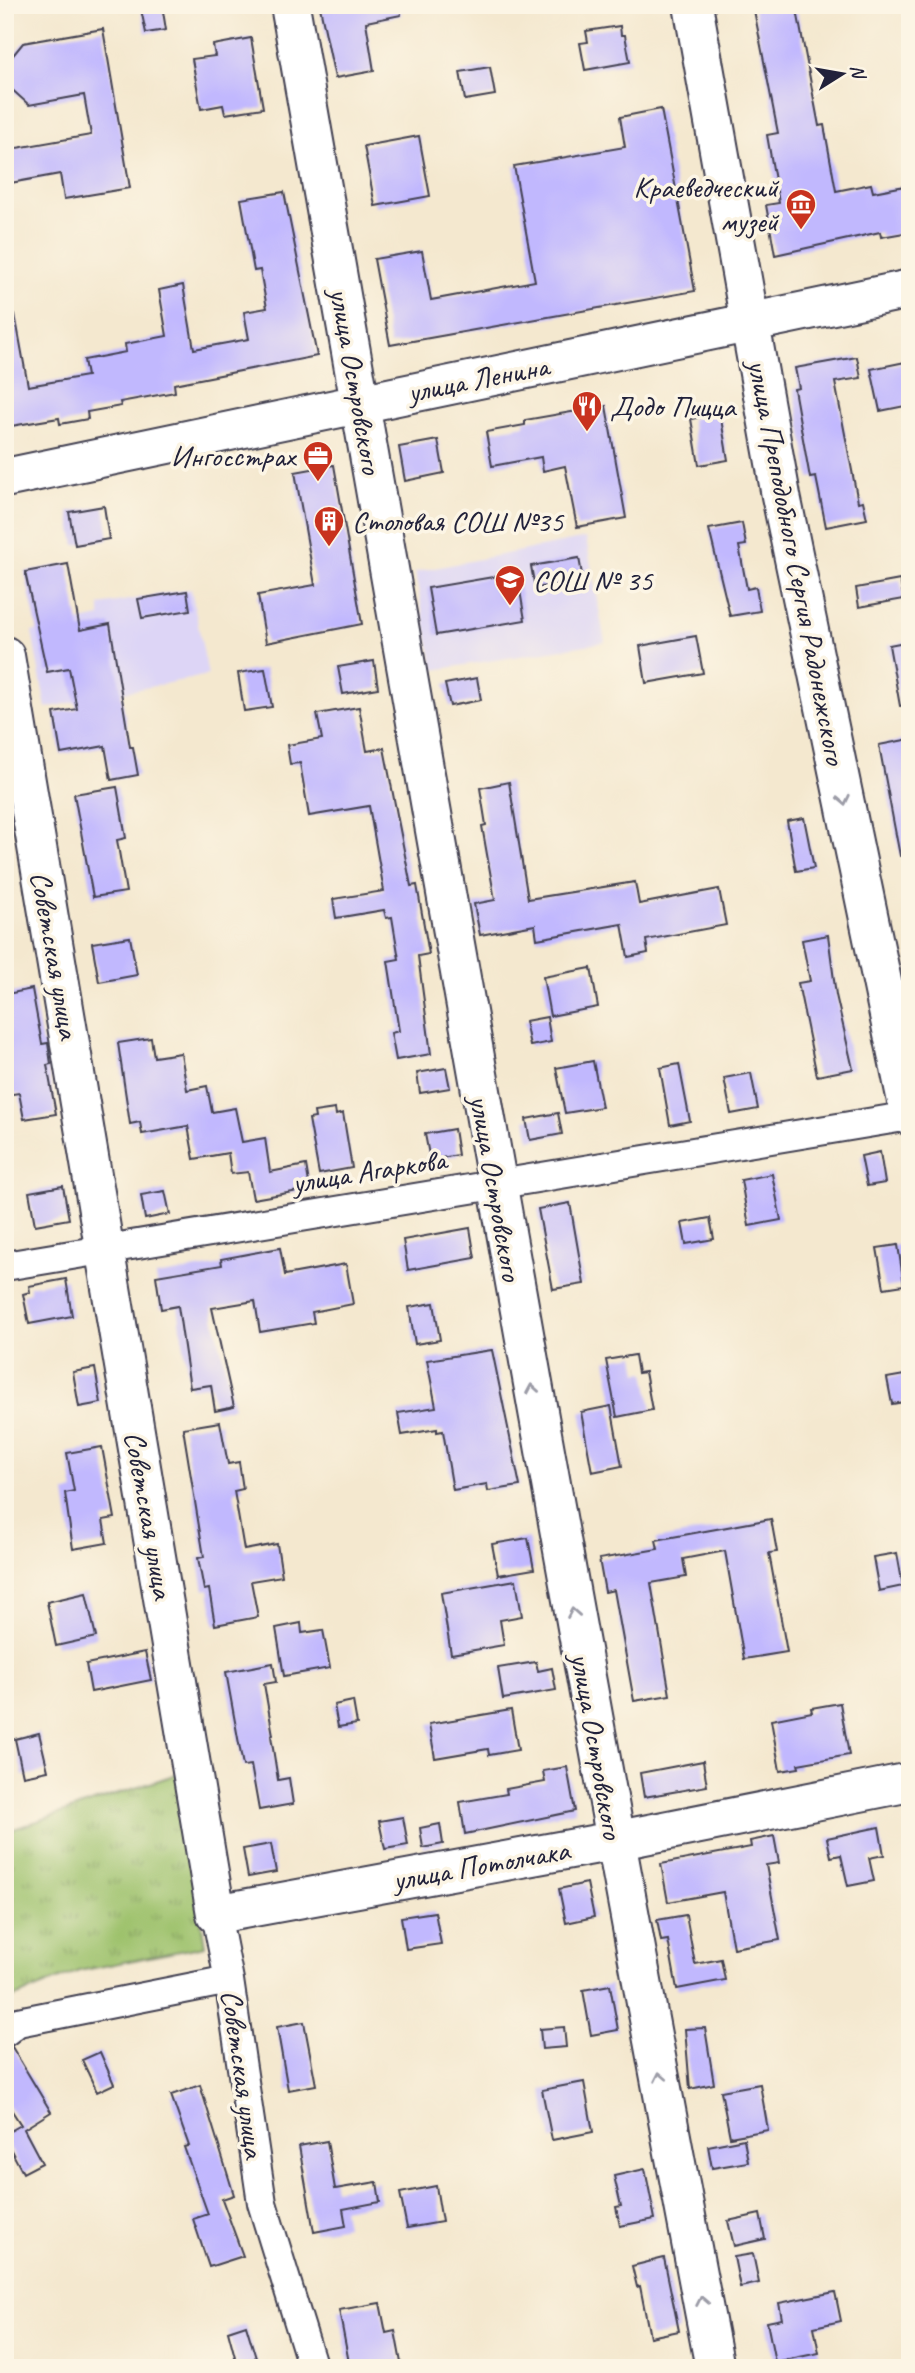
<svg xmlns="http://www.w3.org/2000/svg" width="915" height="2373" font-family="Caveat,sans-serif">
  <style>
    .built { fill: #ddd5f6 }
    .grass { fill: url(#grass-tufts); stroke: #5f7253; stroke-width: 2 }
    .building { fill: #c1b8fe }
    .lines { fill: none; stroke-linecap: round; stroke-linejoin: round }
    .street-casing { stroke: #424051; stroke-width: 32 }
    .secondary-casing { stroke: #424051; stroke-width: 42 }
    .street { stroke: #fff; stroke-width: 28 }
    .secondary { stroke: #fff; stroke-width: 38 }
    .oneway { stroke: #9c9ca7 }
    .labels { text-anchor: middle; stroke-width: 7; stroke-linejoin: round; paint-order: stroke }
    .poi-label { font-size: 30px; fill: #22223b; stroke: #fcf5e5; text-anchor: start }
    .street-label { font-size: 30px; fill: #22223b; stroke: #fcf5e5 }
  </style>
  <defs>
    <pattern id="grass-tufts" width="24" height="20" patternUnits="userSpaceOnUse" patternTransform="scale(1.75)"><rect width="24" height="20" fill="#9cc16b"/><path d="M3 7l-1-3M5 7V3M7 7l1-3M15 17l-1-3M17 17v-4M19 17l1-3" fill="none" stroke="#7f9c59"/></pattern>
  </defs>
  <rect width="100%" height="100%" fill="#fcf5e5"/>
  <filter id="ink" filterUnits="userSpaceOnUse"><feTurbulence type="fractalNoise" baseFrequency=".0143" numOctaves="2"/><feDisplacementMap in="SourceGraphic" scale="14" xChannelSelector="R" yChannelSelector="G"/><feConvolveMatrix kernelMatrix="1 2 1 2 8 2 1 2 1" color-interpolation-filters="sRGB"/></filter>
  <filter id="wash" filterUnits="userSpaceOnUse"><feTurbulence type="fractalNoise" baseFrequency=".00686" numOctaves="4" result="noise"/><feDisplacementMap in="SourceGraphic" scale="28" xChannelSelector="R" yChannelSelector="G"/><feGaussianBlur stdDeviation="1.57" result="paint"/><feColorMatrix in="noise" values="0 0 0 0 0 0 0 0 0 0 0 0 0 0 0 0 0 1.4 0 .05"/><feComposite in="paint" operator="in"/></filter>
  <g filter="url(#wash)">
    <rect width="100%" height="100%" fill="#f4e8cf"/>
    <path class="built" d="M586,538L605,642L434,670L415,572Z
      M191,589L208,675L46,708L32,632L100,617V605Z"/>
    <path class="grass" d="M176,1764L205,1946L79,1971L5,2001V1832L177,1774Z"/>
    <g id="blocks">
      <path class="building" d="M140,5H162L166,30L146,33Z
        M330,5H400L401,15L366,22L374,71L335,78L320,7Z
        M753,5H796L819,126L824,125L836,191L871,184L873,192L910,185V232L881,237L880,232L775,255L766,205L779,203L767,135L778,133Z
        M620,26L621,35H625L630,62L585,70L580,43L588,42L586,31Z
        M103,29L130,188L64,199L60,174L5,184V150L91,135L84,95L29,105L8,86L5,65L23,43Z
        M251,38L263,108L225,114L223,105L201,109L192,59L215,56L213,45Z
        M490,67L495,95L465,100L460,72Z
        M661,109L695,291L390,345L374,259L422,251L431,300L535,281L514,166L625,147L620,117Z
        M419,136L430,196L375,206L364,146Z
        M284,192L317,356L174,384L175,392L120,402L121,406L87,412L88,419L60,424L59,418L5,427V315L15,314L28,386L87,376L84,360L126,352L125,344L167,336L159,290L183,285L194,349L249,339L244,312L267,308L260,270L254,271L241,199Z
        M857,357L861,378L835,382L858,502L863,501L867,519L826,527L816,477L810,478L794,389L799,388L795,368Z
        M910,361V405L880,411L871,369Z
        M606,406L626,518L577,527L565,466L543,471L541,457L492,466L486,432L525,425V420Z
        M720,413L728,460L699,465L691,419Z
        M438,440L444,473L405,481L399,447Z
        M334,465L362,624L266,643L258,595L315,585L295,472Z
        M104,506L109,539L75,545L69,512Z
        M742,523L746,545L739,546L747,589L756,587L760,611L730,616L709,529Z
        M579,558L583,580L535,588L531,566Z
        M68,564L80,630L110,624L130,747H133L138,775L111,780L105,746L61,754L54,713L77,709L69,668L47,672L25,572Z
        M517,573L525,620L436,635L428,588Z
        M900,580L904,599L859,607L856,588Z
        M187,591L190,610L142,618L138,599Z
        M696,636L703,673L646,683L640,646Z
        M910,641V705L900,706L889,645Z
        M374,661L378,688L343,694L338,667Z
        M265,669L272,707L244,711L238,673Z
        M477,678L481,700L450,706L445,684Z
        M359,707L367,751L384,748L411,886L417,885L429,954L418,956L431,1054L396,1060L391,1033L399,1031L388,961L399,959L392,917L386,918L384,910L336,918L333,899L384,891L369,806L309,816L300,763L290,764L287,745L322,739L317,714Z
        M910,739V855L900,856L879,745Z
        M509,782L528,899L635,882L639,904L719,889L726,925L646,940L648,953L628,957L622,924L537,939L535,925L480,935L474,904L495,900L482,826L486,825L480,788Z
        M117,787L126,838L117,840L126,892L93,897L74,794Z
        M804,818L814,868L796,871L787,821Z
        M828,935L836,995L853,1069L817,1076L798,983L810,981L802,940Z
        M130,937L137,975L99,982L92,943Z
        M591,968L598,1007L550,1016L543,977Z
        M32,989L42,1044L48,1043L51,1064L47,1065L56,1114L24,1119L19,1093L5,1095V1011H10L7,994Z
        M547,1017L551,1042L530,1046L525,1021Z
        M151,1038L154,1057L181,1053L187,1090L207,1086L212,1112L235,1108L242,1142L265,1138L270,1172L306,1165L310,1189L253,1199L248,1172L231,1174L228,1153L194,1159L188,1126L142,1134L140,1122L130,1124L118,1043Z
        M593,1061L602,1107L565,1113L556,1068Z
        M679,1064L690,1121L670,1125L660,1068Z
        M446,1068L450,1088L420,1093L417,1073Z
        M751,1073L758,1109L731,1114L724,1078Z
        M335,1109L336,1115L343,1113L352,1168L319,1174L309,1119L315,1118L314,1112Z
        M558,1113L562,1134L530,1140L526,1119Z
        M454,1129L458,1155L430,1160L425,1134Z
        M880,1152L885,1183L867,1186L861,1156Z
        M772,1174L781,1220L749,1226L741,1180Z
        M63,1186L69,1219L35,1225L29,1192Z
        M165,1191L170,1214L145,1219L141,1195Z
        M570,1203L584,1284L553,1289L538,1209Z
        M710,1218L714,1239L686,1244L682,1223Z
        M470,1228L475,1258L408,1270L403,1240Z
        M898,1245L904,1285L884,1288L877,1248Z
        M280,1248L285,1275L346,1264L353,1304L312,1312L314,1323L260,1332L255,1301L212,1308L234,1407L215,1411L211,1385L190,1388L178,1306L161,1309L156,1276L222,1265L221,1259Z
        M66,1279L72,1316L29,1324L23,1294L30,1292L29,1286Z
        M434,1303L440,1340L415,1344L409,1307Z
        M492,1350L520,1486L488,1491L487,1484L453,1490L443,1431L437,1432V1429L402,1435L398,1413L436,1407L427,1360Z
        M635,1355L638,1373L645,1372L652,1410L617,1417L606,1360Z
        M95,1368L101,1403L79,1407L73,1372Z
        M910,1374V1401L892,1404L887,1378Z
        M611,1406L622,1466L592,1472L581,1412Z
        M220,1422L228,1464L239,1462L243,1489L234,1491L244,1550L277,1544L282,1576L251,1581L258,1617L215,1625L209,1589L204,1590L198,1558L204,1557L183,1428Z
        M102,1447L115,1518L103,1520L107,1543L73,1549L65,1493L74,1491L67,1453Z
        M771,1519L777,1552L769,1553L787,1652L744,1659L725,1551L683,1559L686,1577L651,1583L670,1695L634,1701L614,1590L605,1592L599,1559L658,1549L656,1540Z
        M528,1538L534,1569L498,1575L492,1544Z
        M897,1553L903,1586L879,1591L873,1557Z
        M516,1580L522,1616L500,1620L504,1645L451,1654L441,1593Z
        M86,1593L96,1637L56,1646L47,1602Z
        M301,1623L302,1633L323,1630L330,1668L284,1676L276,1628Z
        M145,1652L151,1680L91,1692L86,1664Z
        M536,1662L538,1671L552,1668L556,1690L503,1699L498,1668Z
        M273,1663L276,1682L264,1684L273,1735L271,1736L278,1780L289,1778L293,1804L259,1810L251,1765L243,1766L226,1672Z
        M353,1701L357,1724L338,1727L334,1705Z
        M840,1703L849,1755L798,1764L799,1768L780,1771L771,1720L812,1712L811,1708Z
        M511,1710L518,1750L489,1755L488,1749L435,1758L429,1724Z
        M39,1733L48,1771L23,1776L15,1739Z
        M703,1761L707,1786L644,1797L640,1773Z
        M567,1767L575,1811L465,1834L460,1802L507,1794L506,1789L545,1782L543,1771Z
        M403,1817L408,1845L385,1849L379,1821Z
        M440,1824L443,1844L423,1848L420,1828Z
        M879,1827L884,1855L869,1858L874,1881L848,1886L841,1855L831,1857L827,1838Z
        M774,1836L779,1863L766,1865L780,1940L733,1948L723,1892L668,1902L661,1864L751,1847L750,1841Z
        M271,1844L276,1872L248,1877L243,1849Z
        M587,1883L594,1917L566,1923L559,1889Z
        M435,1912L441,1944L406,1949L401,1917Z
        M686,1915L695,1964L721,1959L725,1980L677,1989L668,1940L661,1941L657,1920Z
        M610,1985L618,2030L591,2035L583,1990Z
        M304,2022L316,2085L288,2090L277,2027Z
        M564,2027L566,2047L542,2049L540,2029Z
        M705,2028L714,2084L690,2089L685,2029Z
        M12,2047L51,2112L24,2129L42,2163L23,2173L5,2139V2134L21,2125L5,2100V2048Z
        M100,2052L114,2084L97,2092L82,2060Z
        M584,2082L593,2132L552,2140L542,2090Z
        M760,2084L768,2130L730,2137L721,2091Z
        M200,2085L234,2195L222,2199L243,2256L209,2267L193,2219L208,2214L184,2147L189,2146L171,2095Z
        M744,2139L748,2162L712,2168L708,2146Z
        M327,2141L335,2189L377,2182L380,2202L343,2209L346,2226L314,2232L299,2146Z
        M645,2169L655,2219L620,2226L616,2207L621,2206L614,2176Z
        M436,2186L442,2222L407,2228L400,2193Z
        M760,2214L765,2239L734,2246L728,2221Z
        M753,2254L759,2283L740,2287L734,2257Z
        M664,2258L679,2331L650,2337L640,2286L637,2287L632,2266Z
        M835,2292L841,2321L814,2327L819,2353L775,2362L767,2322L782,2319L779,2303Z
        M380,2303L386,2333L395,2331L402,2368H350L339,2310Z
        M246,2325L259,2368H238L228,2331Z"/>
    </g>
  </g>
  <g filter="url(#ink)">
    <use href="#blocks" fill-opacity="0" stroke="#424051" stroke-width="2"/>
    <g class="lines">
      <g class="street-casing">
        <path id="street" d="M5,1266L910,1116
          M216,1914L229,1980L262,2203L313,2368
          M5,2032L18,2022L229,1980"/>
      </g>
      <g class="secondary-casing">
        <path id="secondary" d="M290,5C429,793 564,1582 715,2368
          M693,5L781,496L910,1116
          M5,478L910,289
          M5,656L216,1914L614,1841L910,1782"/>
      </g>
      <use href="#street" class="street"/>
      <use href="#secondary" class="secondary"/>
    </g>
    <defs><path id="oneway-chevron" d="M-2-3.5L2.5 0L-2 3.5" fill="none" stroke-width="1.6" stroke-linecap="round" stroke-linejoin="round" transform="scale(1.75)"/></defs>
    <g class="oneway">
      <use href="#oneway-chevron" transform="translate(844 800) rotate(78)"/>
      <use href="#oneway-chevron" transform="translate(532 1389) rotate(-100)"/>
      <use href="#oneway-chevron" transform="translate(573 1613) rotate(-100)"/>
      <use href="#oneway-chevron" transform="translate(660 2077) rotate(-101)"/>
      <use href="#oneway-chevron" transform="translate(702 2301) rotate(-101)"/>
    </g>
  </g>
  <defs>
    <g id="museum-pin" transform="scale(1.575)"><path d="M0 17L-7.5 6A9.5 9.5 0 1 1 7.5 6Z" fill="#c8321e" stroke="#fcf5e5"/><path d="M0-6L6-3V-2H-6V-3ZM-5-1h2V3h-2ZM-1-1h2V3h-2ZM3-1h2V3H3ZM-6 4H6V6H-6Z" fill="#fff"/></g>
    <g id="restaurant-pin" transform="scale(1.575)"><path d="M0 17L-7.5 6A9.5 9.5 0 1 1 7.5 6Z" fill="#c8321e" stroke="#fcf5e5"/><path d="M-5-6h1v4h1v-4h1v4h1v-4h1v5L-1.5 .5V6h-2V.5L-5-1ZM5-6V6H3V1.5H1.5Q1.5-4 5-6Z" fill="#fff"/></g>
    <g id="office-pin" transform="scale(1.575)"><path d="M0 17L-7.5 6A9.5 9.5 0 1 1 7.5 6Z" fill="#c8321e" stroke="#fcf5e5"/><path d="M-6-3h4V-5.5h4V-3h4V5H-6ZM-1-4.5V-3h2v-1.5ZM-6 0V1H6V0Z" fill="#fff"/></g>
    <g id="building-pin" transform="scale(1.575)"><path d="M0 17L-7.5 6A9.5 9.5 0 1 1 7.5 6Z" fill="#c8321e" stroke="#fcf5e5"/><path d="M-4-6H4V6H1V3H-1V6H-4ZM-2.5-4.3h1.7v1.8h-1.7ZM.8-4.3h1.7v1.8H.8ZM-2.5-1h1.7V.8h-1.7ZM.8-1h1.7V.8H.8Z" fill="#fff"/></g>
    <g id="school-pin" transform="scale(1.575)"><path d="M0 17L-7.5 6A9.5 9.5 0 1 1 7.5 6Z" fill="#c8321e" stroke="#fcf5e5"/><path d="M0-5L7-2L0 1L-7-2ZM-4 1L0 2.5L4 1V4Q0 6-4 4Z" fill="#fff"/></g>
  </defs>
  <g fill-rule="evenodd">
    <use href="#museum-pin" x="801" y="204"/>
    <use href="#restaurant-pin" x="587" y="406"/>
    <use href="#office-pin" x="318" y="456"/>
    <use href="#building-pin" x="329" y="521"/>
    <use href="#school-pin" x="510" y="580"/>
  </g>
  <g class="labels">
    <g class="poi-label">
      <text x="778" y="197" text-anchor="end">Краеведческий<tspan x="778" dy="34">музей</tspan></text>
      <text x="610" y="416">Додо Пицца</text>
      <text x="295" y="466" text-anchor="end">Ингосстрах</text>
      <text x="352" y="531">Столовая СОШ №35</text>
      <text x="533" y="590">СОШ № 35</text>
    </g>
    <g class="street-label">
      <text transform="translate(478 379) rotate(-11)" y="10">улица Ленина</text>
      <text transform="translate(356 381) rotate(80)" y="10">улица Островского</text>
      <text transform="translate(797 562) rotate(79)" y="10">улица Преподобного Сергия Радонежского</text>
      <text transform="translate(55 955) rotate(80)" y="10">Советская улица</text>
      <text transform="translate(369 1171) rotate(-9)" y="10">улица Агаркова</text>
      <text transform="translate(496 1188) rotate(80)" y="10">улица Островского</text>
      <text transform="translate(149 1515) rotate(80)" y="10">Советская улица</text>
      <text transform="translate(597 1746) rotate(80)" y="10">улица Островского</text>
      <text transform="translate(481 1865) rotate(-10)" y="10">улица Потолчака</text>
      <text transform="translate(243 2074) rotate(82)" y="10">Советская улица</text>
    </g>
  </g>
  <rect width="915" height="2373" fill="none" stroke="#fcf5e5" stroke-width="28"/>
  <g transform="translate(842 74) rotate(79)" stroke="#fcf5e5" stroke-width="5" paint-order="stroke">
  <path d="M0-5L12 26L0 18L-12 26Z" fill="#22223b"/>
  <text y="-10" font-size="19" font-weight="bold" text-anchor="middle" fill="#22223b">N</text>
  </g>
</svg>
